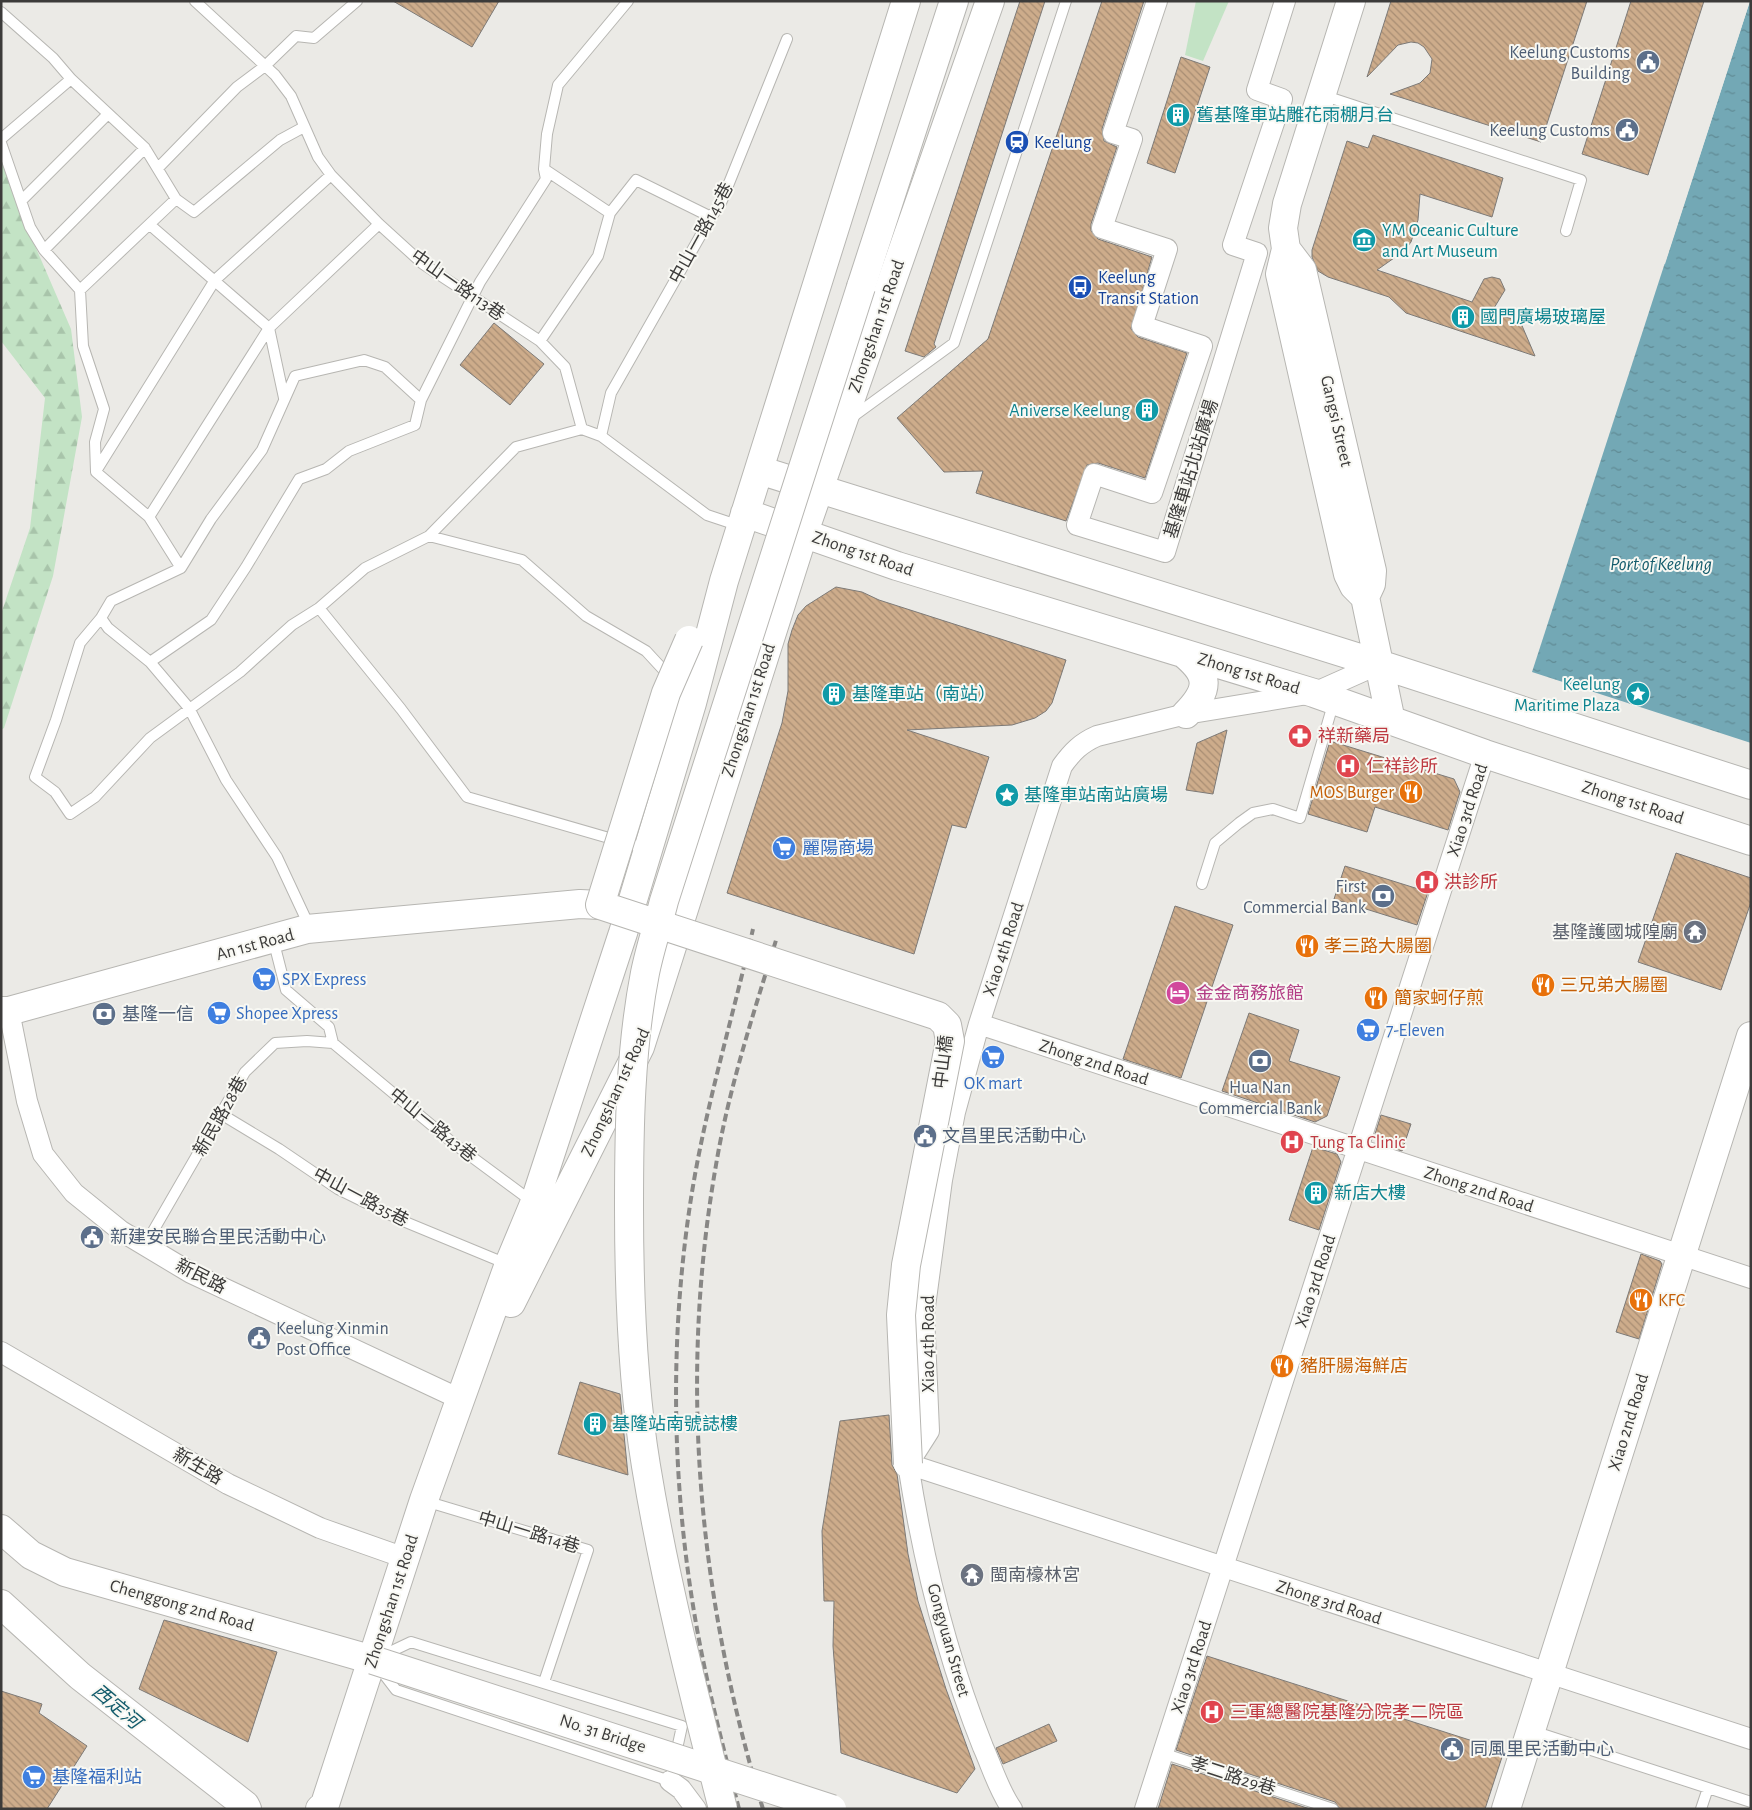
<svg xmlns="http://www.w3.org/2000/svg" width="1752" height="1810" font-family="'Alegreya Sans','Noto Sans TC',sans-serif">
  <style>
    .grass { fill: #c3e3c5 }
    .forest { fill: url(#forest-firs) }
    .water { fill: url(#water-ripples) }
    .pier { fill: #ebeae6 }
    .building { fill: url(#building-back-hatch); stroke: #7d7a77 }
    .lines { fill: none; stroke-linecap: round; stroke-linejoin: round }
    .lane-casing { stroke: #b7b6b2; stroke-width: 12 }
    .street-casing { stroke: #b7b6b2; stroke-width: 22 }
    .secondary-casing { stroke: #b7b6b2; stroke-width: 30 }
    .primary-casing { stroke: #b7b6b2; stroke-width: 30 }
    .highway-casing { stroke: #b7b6b2; stroke-width: 30 }
    .lane { stroke: #fff; stroke-width: 10 }
    .street { stroke: #fff; stroke-width: 20 }
    .secondary { stroke: #fff; stroke-width: 28 }
    .primary { stroke: #fff; stroke-width: 28 }
    .highway { stroke: #fff; stroke-width: 28 }
    .rail { stroke: #888785; stroke-width: 4; stroke-dasharray: 8 4; stroke-linecap: butt }
    .secondary-bridge-casing { stroke: #b7b6b2; stroke-width: 30; stroke-linecap: butt }
    .primary-bridge-casing { stroke: #b7b6b2; stroke-width: 30; stroke-linecap: butt }
    .highway-bridge-casing { stroke: #b7b6b2; stroke-width: 30; stroke-linecap: butt }
    .secondary-bridge { stroke: #fff; stroke-width: 28 }
    .primary-bridge { stroke: #fff; stroke-width: 28 }
    .highway-bridge { stroke: #fff; stroke-width: 28 }
    .labels { text-anchor: middle; stroke-width: 4; stroke-linejoin: round; paint-order: stroke }
    .service-label { font-size: 18px; fill: #4e5e75; stroke: #f8f8f3; text-anchor: start }
    .culture-label { font-size: 18px; fill: #0d838f; stroke: #f8f8f3; text-anchor: start }
    .transit-label { font-size: 18px; fill: #164399; stroke: #f8f8f3; text-anchor: start }
    .street-label { font-size: 18px; fill: #3c3b3a; stroke: #f8f8f3 }
    .health-label { font-size: 18px; fill: #be3a42; stroke: #f8f8f3; text-anchor: start }
    .food-label { font-size: 18px; fill: #c56008; stroke: #f8f8f3; text-anchor: start }
    .shop-label { font-size: 18px; fill: #366cbe; stroke: #f8f8f3; text-anchor: start }
    .worship-label { font-size: 18px; fill: #5b616d; stroke: #f8f8f3; text-anchor: end }
    .hotel-label { font-size: 18px; fill: #b23c85; stroke: #f8f8f3; text-anchor: start }
    .water-label { font-size: 19px; font-style: italic; fill: #145c6c; stroke: #f8f8f3 }
  </style>
  <defs>
    <pattern id="forest-firs" width="22" height="20" patternUnits="userSpaceOnUse" patternTransform="scale(1.25)"><rect width="22" height="20" fill="#c3e3c5"/><path d="M5 1l3.5 6h-7zM16 11l3.5 6h-7z" fill="#a8c4aa"/></pattern>
    <pattern id="water-ripples" width="26" height="14" patternUnits="userSpaceOnUse" patternTransform="scale(1.25)"><rect width="26" height="14" fill="#73a8b5"/><path d="M2 4q2-2 4 0t4 0M15 11q2-2 4 0t4 0" fill="none" stroke="#608a94"/></pattern>
    <pattern id="building-back-hatch" width="6" height="6" patternUnits="userSpaceOnUse" patternTransform="scale(1.25)"><rect width="6" height="6" fill="#cdac8b"/><path d="M-1 5l2 2M0 0l6 6M5-1l2 2" fill="none" stroke="#a88d73"/></pattern>
  </defs>
  <rect width="100%" height="100%" fill="#ebeae6"/>
  <path class="grass" d="M1196,1H1229L1203,61L1185,55Z"/>
  <path class="forest" d="M1,137L23,218L71,329L82,417L53,576L4,728L1,730V614L30,528L45,398L1,341Z"/>
  <path class="water" d="M1750,1H1751V743L1532,672Z"/>
  <path class="pier" d="M1748,1H1750L1665,264L1662,263Z"/>
  <path class="building" d="M393,1H499L472,47Z
    M1020,1H1045L934,344L936,347L924,357L905,351Z
    M1102,1H1144L1102,129L1104,141L1117,147L1091,224V231L1098,239L1152,257L1131,329L1138,337L1187,353L1145,478L1098,463L1087,465L1066,521L976,493L983,471L944,472L897,418L988,339Z
    M1391,1H1587L1541,142L1390,94L1420,83L1430,73L1432,59L1424,47L1418,43L1411,42L1398,45L1367,77Z
    M1631,1H1704L1648,175L1582,154Z
    M1181,57L1210,67L1175,173L1147,163Z
    M1373,135L1503,178L1492,217L1420,194L1418,220L1411,242L1404,251L1377,270L1472,302L1484,279L1492,277L1500,279L1505,290L1491,313L1520,321L1535,356L1406,313L1389,297L1328,277L1318,271L1312,257V250L1347,141L1368,148Z
    M494,323L544,364L510,405L460,365Z
    M836,587L862,592L879,600L1066,660L1052,703L1046,711L1035,718L1012,725L907,730L989,757L966,828L952,825L914,954L727,893L782,723L788,691V644L792,630L798,615L806,606Z
    M1227,730L1213,794L1186,790L1197,743Z
    M1330,741L1454,779L1460,792L1448,830L1375,807L1367,832L1308,814Z
    M1676,853L1751,878V902L1721,990L1638,962Z
    M1345,866L1428,892L1417,925L1334,899Z
    M1175,906L1233,925L1181,1078L1123,1059Z
    M1249,1013L1299,1030L1289,1061L1340,1077L1327,1116L1315,1122L1222,1091Z
    M1381,1115L1411,1124L1402,1151L1380,1144L1375,1134Z
    M1313,1147L1337,1154L1341,1162L1319,1230L1289,1220Z
    M1641,1254L1660,1261L1662,1264L1639,1339L1616,1332Z
    M580,1382L620,1394L628,1475L558,1454Z
    M889,1415L892,1465L897,1474L908,1554L918,1601L946,1689L975,1769L957,1793L841,1753L833,1646L834,1601H824L822,1531L840,1421Z
    M164,1620L277,1652L248,1742L139,1689Z
    M1207,1656L1504,1751L1485,1809H1340L1335,1802L1176,1750Z
    M1,1691L42,1704L39,1713L87,1746L47,1809H1Z
    M1049,1724L1057,1741L1003,1764L996,1748Z
    M1172,1764L1310,1809H1158Z"/>
  <g class="lines">
    <g class="lane-casing">
      <path id="lane" d="M195,1L275,75L291,96L318,157L331,175L379,224L423,264L540,341L565,367L582,429L516,447L429,536
        M1,12L53,58L71,79L145,148L176,199L194,212L280,140L304,127
        M1322,95L1581,180L1566,231
        M1,139L71,79
        M1,143L30,227L44,250L80,290L83,346L104,409L95,442L96,472L149,517L269,328L379,224
        M159,167L237,87L265,66L296,36L314,38L357,1
        M544,169L610,213L636,180L711,217
        M22,200L108,114
        M150,225L269,328L284,398
        M44,250L145,148
        M80,290L176,199
        M540,341L598,256L610,213
        M851,418L954,343L1066,1
        M582,429L601,436L611,393L711,217L721,203L787,39
        M601,436L707,515L740,526
        M96,471L215,280L331,175
        M149,517L181,568L111,601L101,618L80,643L56,720L35,777L55,792L70,814L95,797L150,738L240,672L292,625L319,608L365,568L429,536L522,560L586,616L646,651L670,677
        M181,568L211,519L262,450L295,376L364,360L385,367L421,400
        M319,608L401,709L467,797L647,849
        M101,618L108,628L150,662L189,708L226,780L277,857L305,917L307,927
        M150,662L211,620L246,567L299,479L326,469L349,451L415,425L421,400L480,282L546,179L544,169L547,134L558,85L628,1
        M1202,884L1215,843L1239,823L1253,813L1273,809L1300,818L1334,701
        M273,939L286,990L329,1027L333,1043
        M333,1043L453,1143L534,1203
        M221,1114L279,1149L338,1189L403,1221L507,1264
        M145,1245L245,1072L275,1043L307,1041L333,1043
        M425,1501L588,1550L544,1682
        M411,1642L682,1726L670,1781L396,1690L373,1660Z
        M1545,1735L1751,1802
        M1162,1753L1333,1809
        M1701,1809L1708,1788"/>
    </g>
    <g class="street-casing">
      <path id="street" d="M1157,1L1113,133L1132,139L1102,228L1167,249L1142,326L1202,346L1152,493L1094,474L1077,525L1165,552L1257,253L1233,245L1282,99L1257,90L1285,1
        M9,1011L27,1101L43,1154L74,1193L121,1231L191,1273L462,1400
        M979,1024L1751,1278
        M1,1352L228,1484L320,1528L405,1558
        M908,1464L929,1431L924,1314L942,1180L955,1112L979,1024L1062,766C1072,752 1081,743 1097,736L1186,714L1314,693L1379,664
        M908,1464L1751,1739
        M908,1464C923,1560 947,1657 983,1747C992,1767 999,1791 1012,1809
        M670,1781L681,1789L696,1809
        M1145,1809L1485,754"/>
    </g>
    <g class="secondary-casing">
      <path id="secondary" d="M1351,1L1287,204L1283,228L1286,249L1280,274L1348,574L1354,586L1365,597L1391,721
        M1286,249L1302,270L1372,571L1371,584L1365,597
        M759,470L1379,664L1751,785
        M745,513L897,566L1314,693L1485,754L1751,841
        M1183,653C1210,675 1210,689 1186,714
        M1,1011H9L307,929L580,904L600,905
        M511,1303L640,1047L804,532L990,1
        M1,1604L80,1676L245,1805L247,1809
        M320,1809L325,1804L424,1500L509,1264L534,1204L623,933L692,703L724,581L906,1
        M1506,1809L1751,1036"/>
    </g>
    <g class="primary-casing">
      <path id="primary" d="M1,1529L31,1555L65,1572L373,1660"/>
    </g>
    <g class="highway-casing">
      <path id="highway" d="M861,287L954,1"/>
    </g>
    <use href="#lane" class="lane"/>
    <use href="#street" class="street"/>
    <use href="#secondary" class="secondary"/>
    <use href="#primary" class="primary"/>
    <use href="#highway" class="highway"/>
    <path class="rail" d="M739,1809C724,1750 708,1690 697,1629C672,1490 669,1345 690,1205C704,1111 732,1021 753,929
      M763,1809C699,1599 678,1382 716,1165C729,1087 754,1012 777,937"/>
    <g class="secondary-bridge-casing">
      <path id="secondary-bridge" d="M689,640L666,693L600,905L938,1016L947,1025L950,1041L906,1265L901,1315L908,1464"/>
    </g>
    <g class="primary-bridge-casing">
      <path id="primary-bridge" d="M373,1660L832,1809"/>
    </g>
    <g class="highway-bridge-casing">
      <path id="highway-bridge" d="M723,1809C694,1695 665,1582 646,1466C632,1381 629,1294 629,1208C629,1129 630,1050 645,973C650,948 658,925 664,901L861,287"/>
    </g>
    <use href="#secondary-bridge" class="secondary-bridge"/>
    <use href="#primary-bridge" class="primary-bridge"/>
    <use href="#highway-bridge" class="highway-bridge"/>
  </g>
  <defs>
    <g id="civic-disc" transform="scale(1.25)"><circle r="9.5" fill="#5c6f8a" stroke="#f8f8f3"/><path d="M-.6-6.5H3V-4.5H.6V-3L4-1V1h2V6H-6V1h2V-1L-.6-3ZM-1.2 2.5V6h2.4V2.5Z" fill="#fff"/></g>
    <g id="building-disc" transform="scale(1.25)"><circle r="9.5" fill="#0f9aa8" stroke="#f8f8f3"/><path d="M-4-6H4V6H1V3H-1V6H-4ZM-2.5-4.3h1.7v1.8h-1.7ZM.8-4.3h1.7v1.8H.8ZM-2.5-1h1.7V.8h-1.7ZM.8-1h1.7V.8H.8Z" fill="#fff"/></g>
    <g id="station-disc" transform="scale(1.25)"><circle r="9.5" fill="#1a4fb4" stroke="#f8f8f3"/><path d="M-3-6H3Q5-6 5-4V2Q5 4 3 4L4.5 6H3L1.5 4h-3L-3 6H-4.5L-3 4Q-5 4-5 2V-4Q-5-6-3-6ZM-3.5-4v3h7v-3ZM-3.5 1v1.5H-2V1ZM2 1v1.5H3.5V1Z" fill="#fff"/></g>
    <g id="museum-disc" transform="scale(1.25)"><circle r="9.5" fill="#0f9aa8" stroke="#f8f8f3"/><path d="M0-6L6-3V-2H-6V-3ZM-5-1h2V3h-2ZM-1-1h2V3h-2ZM3-1h2V3H3ZM-6 4H6V6H-6Z" fill="#fff"/></g>
    <g id="bus-disc" transform="scale(1.25)"><circle r="9.5" fill="#1a4fb4" stroke="#f8f8f3"/><path d="M-5-6H5V4H4V6H2V4H-2V6H-4V4H-5ZM-3.5-4V0h7V-4ZM-3.5 1.2v1.5H-2V1.2ZM2 1.2v1.5H3.5V1.2Z" fill="#fff"/></g>
    <g id="sight-disc" transform="scale(1.25)"><circle r="9.5" fill="#0f9aa8" stroke="#f8f8f3"/><path d="M0-6L1.8-2.2L6-1.7L2.9 1.2L3.7 5.4L0 3.3L-3.7 5.4L-2.9 1.2L-6-1.7L-1.8-2.2Z" fill="#fff"/></g>
    <g id="pharmacy-disc" transform="scale(1.25)"><circle r="9.5" fill="#e0444e" stroke="#f8f8f3"/><path d="M-2-6h4v4h4v4h-4v4h-4v-4h-4v-4h4Z" fill="#fff"/></g>
    <g id="hospital-disc" transform="scale(1.25)"><circle r="9.5" fill="#e0444e" stroke="#f8f8f3"/><path d="M-5-5h3v3.5h4V-5h3V5h-3V1.5h-4V5h-3Z" fill="#fff"/></g>
    <g id="restaurant-disc" transform="scale(1.25)"><circle r="9.5" fill="#e8710a" stroke="#f8f8f3"/><path d="M-5-6h1v4h1v-4h1v4h1v-4h1v5L-1.5 .5V6h-2V.5L-5-1ZM5-6V6H3V1.5H1.5Q1.5-4 5-6Z" fill="#fff"/></g>
    <g id="supermarket-disc" transform="scale(1.25)"><circle r="9.5" fill="#3f7fe0" stroke="#f8f8f3"/><path d="M-6-5.5h2.5l.6 2H6L4.5 2H-2.5L-4.4-4H-6ZM-1.5 3.2a1.3 1.3 0 1 0 .1 0ZM3 3.2a1.3 1.3 0 1 0 .1 0Z" fill="#fff"/></g>
    <g id="bank-disc" transform="scale(1.25)"><circle r="9.5" fill="#5c6f8a" stroke="#f8f8f3"/><path d="M-6-4H6V4H-6ZM0-2.3a2.3 2.3 0 1 0 0 4.6a2.3 2.3 0 1 0 0-4.6Z" fill="#fff"/></g>
    <g id="temple-disc" transform="scale(1.25)"><circle r="9.5" fill="#6b7280" stroke="#f8f8f3"/><path d="M0-6L5-2H3V0L6.5 2.5H4V6H1.5V3h-3V6H-4V2.5H-6.5L-3 0V-2H-5Z" fill="#fff"/></g>
    <g id="hotel-disc" transform="scale(1.25)"><circle r="9.5" fill="#d1479c" stroke="#f8f8f3"/><path d="M-6-4.5h1.5V1H6V5H4.5V3h-9V5H-6ZM-4 0a1.8 1.8 0 1 1 3.6 0ZM.5 0V-2.5h3Q6-2.5 6 0Z" fill="#fff"/></g>
  </defs>
  <g fill-rule="evenodd">
    <use href="#civic-disc" x="1648" y="62"/>
    <use href="#building-disc" x="1178" y="115"/>
    <use href="#civic-disc" x="1627" y="130"/>
    <use href="#station-disc" x="1017" y="142"/>
    <use href="#museum-disc" x="1364" y="240"/>
    <use href="#bus-disc" x="1080" y="287"/>
    <use href="#building-disc" x="1463" y="317"/>
    <use href="#building-disc" x="1147" y="410"/>
    <use href="#building-disc" x="834" y="694"/>
    <use href="#sight-disc" x="1638" y="694"/>
    <use href="#pharmacy-disc" x="1300" y="736"/>
    <use href="#hospital-disc" x="1348" y="766"/>
    <use href="#restaurant-disc" x="1411" y="792"/>
    <use href="#sight-disc" x="1007" y="795"/>
    <use href="#supermarket-disc" x="784" y="848"/>
    <use href="#hospital-disc" x="1427" y="882"/>
    <use href="#bank-disc" x="1383" y="896"/>
    <use href="#temple-disc" x="1695" y="932"/>
    <use href="#restaurant-disc" x="1307" y="946"/>
    <use href="#supermarket-disc" x="264" y="979"/>
    <use href="#restaurant-disc" x="1543" y="985"/>
    <use href="#hotel-disc" x="1178" y="993"/>
    <use href="#restaurant-disc" x="1376" y="998"/>
    <use href="#supermarket-disc" x="219" y="1013"/>
    <use href="#bank-disc" x="104" y="1014"/>
    <use href="#supermarket-disc" x="1368" y="1030"/>
    <use href="#supermarket-disc" x="993" y="1057"/>
    <use href="#bank-disc" x="1260" y="1061"/>
    <use href="#civic-disc" x="925" y="1136"/>
    <use href="#hospital-disc" x="1292" y="1142"/>
    <use href="#building-disc" x="1316" y="1193"/>
    <use href="#civic-disc" x="92" y="1237"/>
    <use href="#restaurant-disc" x="1641" y="1300"/>
    <use href="#civic-disc" x="259" y="1338"/>
    <use href="#restaurant-disc" x="1282" y="1366"/>
    <use href="#building-disc" x="595" y="1424"/>
    <use href="#temple-disc" x="972" y="1575"/>
    <use href="#hospital-disc" x="1212" y="1712"/>
    <use href="#civic-disc" x="1452" y="1749"/>
    <use href="#supermarket-disc" x="34" y="1777"/>
  </g>
  <g class="labels">
    <g class="service-label">
      <text x="1630" y="58" text-anchor="end">Keelung Customs<tspan x="1630" dy="21">Building</tspan></text>
      <text x="1610" y="136" text-anchor="end">Keelung Customs</text>
      <text x="1366" y="892" text-anchor="end">First<tspan x="1366" dy="21">Commercial Bank</tspan></text>
      <text x="122" y="1020">基隆一信</text>
      <text x="1260" y="1093" text-anchor="middle">Hua Nan<tspan x="1260" dy="21">Commercial Bank</tspan></text>
      <text x="942" y="1142">文昌里民活動中心</text>
      <text x="110" y="1243">新建安民聯合里民活動中心</text>
      <text x="276" y="1334">Keelung Xinmin<tspan x="276" dy="21">Post Office</tspan></text>
      <text x="1470" y="1755">同風里民活動中心</text>
    </g>
    <g class="culture-label">
      <text x="1196" y="121">舊基隆車站雕花雨棚月台</text>
      <text x="1382" y="236">YM Oceanic Culture<tspan x="1382" dy="21">and Art Museum</tspan></text>
      <text x="1480" y="323">國門廣場玻璃屋</text>
      <text x="1130" y="416" text-anchor="end">Aniverse Keelung</text>
      <text x="1620" y="690" text-anchor="end">Keelung<tspan x="1620" dy="21">Maritime Plaza</tspan></text>
      <text x="852" y="700">基隆車站（南站）</text>
      <text x="1024" y="801">基隆車站南站廣場</text>
      <text x="1334" y="1199">新店大樓</text>
      <text x="612" y="1430">基隆站南號誌樓</text>
    </g>
    <g class="transit-label">
      <text x="1034" y="148">Keelung</text>
      <text x="1098" y="283">Keelung<tspan x="1098" dy="21">Transit Station</tspan></text>
    </g>
    <g class="street-label">
      <text transform="translate(701 233) rotate(-61)" y="6">中山一路145巷</text>
      <text transform="translate(458 285) rotate(35)" y="6">中山一路113巷</text>
      <text transform="translate(876 326) rotate(-71)" y="6">Zhongshan 1st Road</text>
      <text transform="translate(1337 421) rotate(77)" y="6">Gangsi Street</text>
      <text transform="translate(1191 469) rotate(-73)" y="6">基隆車站北站廣場</text>
      <text transform="translate(863 553) rotate(19)" y="6">Zhong 1st Road</text>
      <text transform="translate(1249 673) rotate(17)" y="6">Zhong 1st Road</text>
      <text transform="translate(748 710) rotate(-72)" y="6">Zhongshan 1st Road</text>
      <text transform="translate(1633 802) rotate(18)" y="6">Zhong 1st Road</text>
      <text transform="translate(1467 810) rotate(-72)" y="6">Xiao 3rd Road</text>
      <text transform="translate(255 944) rotate(-15)" y="6">An 1st Road</text>
      <text transform="translate(1003 949) rotate(-72)" y="6">Xiao 4th Road</text>
      <text transform="translate(943 1062) rotate(-83)" y="6">中山橋</text>
      <text transform="translate(1094 1062) rotate(18)" y="6">Zhong 2nd Road</text>
      <text transform="translate(615 1092) rotate(-65)" y="6">Zhongshan 1st Road</text>
      <text transform="translate(220 1116) rotate(-60)" y="6">新民路28巷</text>
      <text transform="translate(433 1125) rotate(39)" y="6">中山一路43巷</text>
      <text transform="translate(1479 1189) rotate(18)" y="6">Zhong 2nd Road</text>
      <text transform="translate(361 1197) rotate(28)" y="6">中山一路35巷</text>
      <text transform="translate(201 1276) rotate(27)" y="6">新民路</text>
      <text transform="translate(1315 1281) rotate(-72)" y="6">Xiao 3rd Road</text>
      <text transform="translate(928 1344) rotate(-90)" y="6">Xiao 4th Road</text>
      <text transform="translate(1628 1422) rotate(-73)" y="6">Xiao 2nd Road</text>
      <text transform="translate(198 1466) rotate(30)" y="6">新生路</text>
      <text transform="translate(529 1532) rotate(17)" y="6">中山一路14巷</text>
      <text transform="translate(391 1601) rotate(-72)" y="6">Zhongshan 1st Road</text>
      <text transform="translate(1329 1602) rotate(18)" y="6">Zhong 3rd Road</text>
      <text transform="translate(182 1605) rotate(16)" y="6">Chenggong 2nd Road</text>
      <text transform="translate(949 1640) rotate(74)" y="6">Gongyuan Street</text>
      <text transform="translate(1191 1667) rotate(-72)" y="6">Xiao 3rd Road</text>
      <text transform="translate(603 1733) rotate(18)" y="6">No. 31 Bridge</text>
      <text transform="translate(1233 1776) rotate(18)" y="6">孝二路29巷</text>
    </g>
    <g class="health-label">
      <text x="1318" y="742">祥新藥局</text>
      <text x="1366" y="772">仁祥診所</text>
      <text x="1444" y="888">洪診所</text>
      <text x="1310" y="1148">Tung Ta Clinic</text>
      <text x="1230" y="1718">三軍總醫院基隆分院孝二院區</text>
    </g>
    <g class="food-label">
      <text x="1394" y="798" text-anchor="end">MOS Burger</text>
      <text x="1324" y="952">孝三路大腸圈</text>
      <text x="1560" y="991">三兄弟大腸圈</text>
      <text x="1394" y="1004">簡家蚵仔煎</text>
      <text x="1658" y="1306">KFC</text>
      <text x="1300" y="1372">豬肝腸海鮮店</text>
    </g>
    <g class="shop-label">
      <text x="802" y="854">麗陽商場</text>
      <text x="282" y="985">SPX Express</text>
      <text x="236" y="1019">Shopee Xpress</text>
      <text x="1386" y="1036">7-Eleven</text>
      <text x="993" y="1089" text-anchor="middle">OK mart</text>
      <text x="52" y="1783">基隆福利站</text>
    </g>
    <g class="worship-label">
      <text x="1678" y="938">基隆護國城隍廟</text>
      <text x="990" y="1581" text-anchor="start">閩南檺林宮</text>
    </g>
    <g class="hotel-label">
      <text x="1196" y="999">金金商務旅館</text>
    </g>
    <g class="water-label">
      <text x="1661" y="570">Port of Keelung</text>
      <text transform="translate(117 1706) rotate(40)" y="7">西定河</text>
    </g>
  </g>
  <rect width="1752" height="1810" fill="none" stroke="#3c3b3a" stroke-width="5"/>
</svg>
